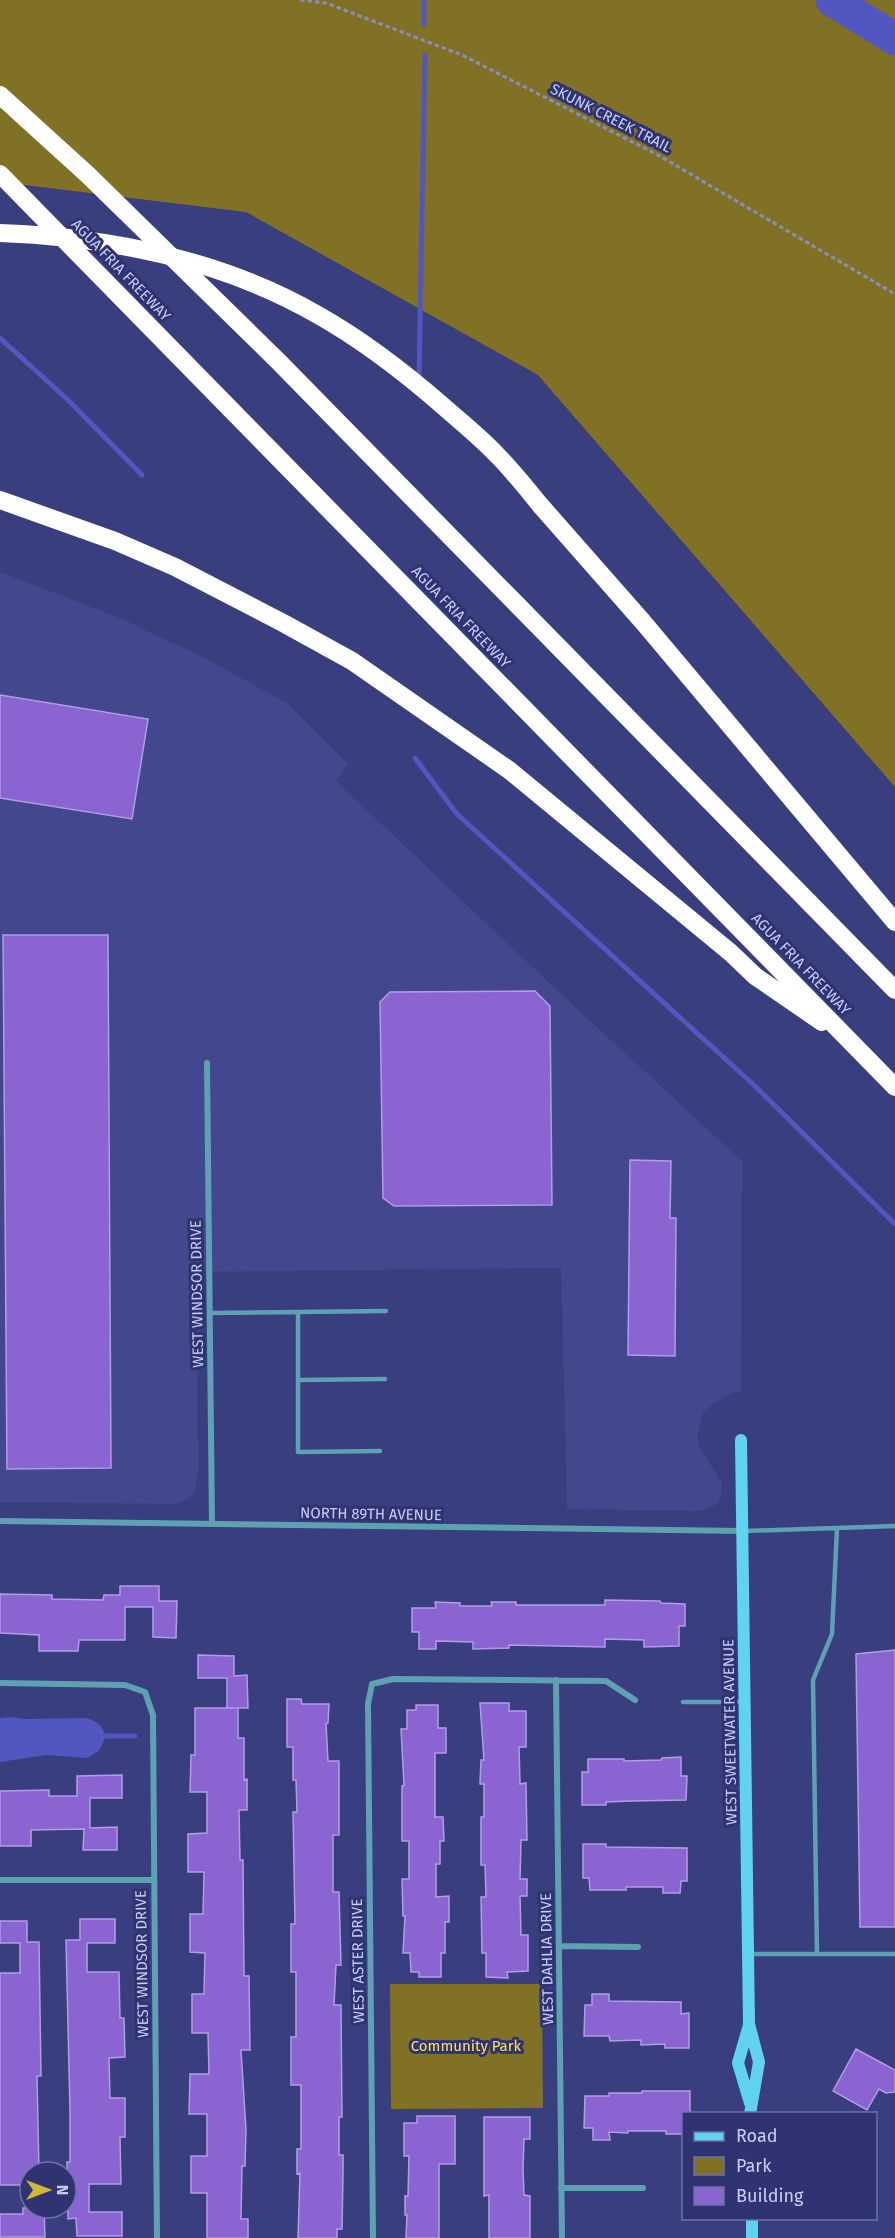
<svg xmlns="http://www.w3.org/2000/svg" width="895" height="2238" font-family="'Fira Sans',sans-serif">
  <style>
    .built { fill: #42478e }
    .green { fill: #817125 }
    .water { fill: #5256c0 }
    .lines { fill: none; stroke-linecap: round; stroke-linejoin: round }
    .stream { stroke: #5256c0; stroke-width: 5 }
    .river { stroke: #5256c0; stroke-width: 33 }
    .building { fill: #8a64d1; stroke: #b29ce6; stroke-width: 1.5 }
    .path { stroke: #888ec0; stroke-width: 3; stroke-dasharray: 4.5 3; stroke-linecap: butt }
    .lane { stroke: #5ea1b3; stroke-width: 4.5 }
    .street { stroke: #5ea1b3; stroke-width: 6 }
    .secondary { stroke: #60d3f0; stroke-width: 12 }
    .highway { stroke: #fff; stroke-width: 18 }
    .highway-bridge { stroke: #fff; stroke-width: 18 }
    .labels { text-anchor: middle; stroke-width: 6; stroke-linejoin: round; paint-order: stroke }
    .street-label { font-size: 15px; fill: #c8cff5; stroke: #2f3372 }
    .park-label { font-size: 15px; fill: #ffe25a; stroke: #2f3372 }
  </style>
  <rect width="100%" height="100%" fill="#393e7f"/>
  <path class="built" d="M0,572L118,617L207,659L287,703L348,764L336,781L559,992L742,1161L741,1392H734L711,1405L703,1413L697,1436L699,1447L722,1483L721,1497L715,1505L701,1511L567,1509L561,1268L197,1272L198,1470L196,1487L193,1494L182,1502L174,1504L0,1502Z"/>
  <path class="green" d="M0,0H895V787L538,375L246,212L0,182Z
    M390,1984H542L543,2108L391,2109Z"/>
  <path class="water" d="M11,1717L25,1719L87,1718C98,1722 102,1726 106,1736L99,1751L87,1758L47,1755L0,1762V1718Z"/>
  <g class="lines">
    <path class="stream" d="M424,24V0
      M0,338L68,400L142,475
      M419,380L425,55
      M415,758L457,814L755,1086L895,1224
      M101,1736H135"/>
    <path class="river" d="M832,0L895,39"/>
  </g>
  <path class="building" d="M0,695L148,719L132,819L0,798Z
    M3,935H108L111,1468L7,1469Z
    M535,991L550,1006L552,1205L394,1206L383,1198L380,1002L390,992Z
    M630,1160L671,1161L670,1218H676L675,1356L628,1355Z
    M120,1586H159V1601H177L176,1638L153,1637V1607H125V1640H79L78,1651H39V1635L0,1633V1594L52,1595V1599L103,1600L104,1595H120Z
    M605,1600L660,1601L661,1603L685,1604V1626H679V1646L644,1647V1640L605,1639V1647L509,1645V1648L473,1649V1642L436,1641V1649H419V1632H412V1608H436L435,1602L460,1603V1606H492L491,1602H516V1605H605Z
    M895,1650V1927H860L856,1654Z
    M198,1655L234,1656V1676L247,1675L248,1708H227V1678H198Z
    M287,1699H301L302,1704H329L328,1723L326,1724L328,1761H339V1835H333V1892H339L341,1965H336L334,2005H341L342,2117H339V2155H343V2174L342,2229H337V2238H298L300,2173L297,2174V2149H301V2085H291V2037H296V1972H291V1924H295L293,1812H297L296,1780H293V1747H287Z
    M480,1703H509V1711H526V1747H519L520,1784L526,1783L527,1840H521L520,1879H527V1896H520L521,1935H528V1971L507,1972L508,1978L486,1977V1953H482L481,1897H486L485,1865H481V1817H484V1784H480L481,1760H484Z
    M416,1705H438V1728H446V1753H435V1817H443L444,1841H440V1864H436V1897L449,1896V1922H445V1953H441V1977H419V1972H411L410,1953H403L405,1916H403L402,1879H409V1841H402V1786L404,1785L401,1729H407V1710H416Z
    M195,1708H238V1738H244V1780L247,1779V1810H239L240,1860H243L244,1976H249L250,2050H241L246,2130L245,2166H242L241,2219H248V2238H207V2193H191V2156H207V2114H189L190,2074H209L208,2033H192V1994H204L205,1953L190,1952V1914H203L204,1872H188V1834L207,1833V1792H190L191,1755H195Z
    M681,1757V1776H687L686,1800L631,1801L606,1802V1805H582V1772H588V1759H624V1761L661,1760L662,1758Z
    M122,1775V1798H90V1828L117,1827V1850H83L84,1829L31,1830V1846H0V1791L49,1790V1796H77V1776Z
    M583,1844H606V1847L687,1848V1881H681L680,1893H663V1887H626V1890H590L589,1878H583Z
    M80,1919H115V1943H87V1972H119L120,2018H124L125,2057L109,2058L110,2098H125V2137H120L121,2184H89V2212H122V2236H77L76,2218L68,2219L67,2162H70V2111L66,1940H80Z
    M0,1921H27V1942H39L41,2076H37L39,2172H30V2185H0V1973H20V1943H0Z
    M592,1994H609V2001L681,2002V2014L689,2013V2048H665V2044L641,2045V2040L610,2041L609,2036H584L585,2005H592Z
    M856,2049L895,2070V2092L886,2093L879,2089L867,2110L833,2091Z
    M642,2091H690V2114H684V2134H666V2131H628V2133L609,2132L610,2140H593V2128H584L585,2096H609V2093H642Z
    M417,2116H455V2164H439V2238H406L407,2215H405V2196H408L409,2156H404V2123H417Z
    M484,2117H530V2139H524L523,2168L524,2195L530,2196V2238H489V2195L484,2196Z
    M23,2208H44L45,2237H0V2214H23Z"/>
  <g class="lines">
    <path class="path" d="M300,0L326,3L462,55L658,155L895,294"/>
    <path class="lane" d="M298,1312V1452L380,1451
      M210,1313L386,1311
      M298,1380L385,1379
      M745,1531L895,1526
      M683,1702H744
      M748,1954H895
      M817,1954L813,1680L832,1634L837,1528"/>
    <path class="street" d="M207,1063L212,1524
      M0,1521L742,1531
      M556,1680L562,2238
      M0,1683L125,1685L145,1692L153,1715L157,2238
      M0,1880H153
      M559,1946L638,1947
      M561,2188H643
      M373,2238L368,1704L372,1684L393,1679L606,1681L635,1700"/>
    <path class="secondary" d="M741,1440L749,2024L759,2062L750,2114
      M749,2025L738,2063L750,2103
      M752,2218V2238"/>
    <path class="highway" d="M0,95L88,175L278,361L895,990
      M0,174L895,1087
      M0,500L115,541L175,567L285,624L352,661L509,770L731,953L755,976L822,1022
      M541,506L643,622L895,922"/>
    <path class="highway-bridge" d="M0,233C109,237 223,260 318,315C364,341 404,372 443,406C461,422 480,437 497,455C513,471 527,489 541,506"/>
  </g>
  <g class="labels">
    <g class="street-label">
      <text transform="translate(611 118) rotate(27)" y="5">SKUNK CREEK TRAIL</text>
      <text transform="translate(121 270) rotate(46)" y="5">AGUA FRIA FREEWAY</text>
      <text transform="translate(461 617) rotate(46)" y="5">AGUA FRIA FREEWAY</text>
      <text transform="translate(801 964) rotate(46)" y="5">AGUA FRIA FREEWAY</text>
      <text transform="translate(197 1294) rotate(-91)" y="5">WEST WINDSOR DRIVE</text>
      <text transform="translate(371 1514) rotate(1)" y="5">NORTH 89TH AVENUE</text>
      <text transform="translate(730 1732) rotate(-91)" y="5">WEST SWEETWATER AVENUE</text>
      <text transform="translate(547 1959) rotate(-91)" y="5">WEST DAHLIA DRIVE</text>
      <text transform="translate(358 1961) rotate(-91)" y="5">WEST ASTER DRIVE</text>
      <text transform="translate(142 1964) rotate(-91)" y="5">WEST WINDSOR DRIVE</text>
    </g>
    <g class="park-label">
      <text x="466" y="2051">Community Park</text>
    </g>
  </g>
  <rect x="682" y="2112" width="195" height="108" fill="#2f3372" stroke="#6c71a6" stroke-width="1.5"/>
  <rect x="694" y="2132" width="30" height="9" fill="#60d3f0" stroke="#6c71a6" stroke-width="1.5"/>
  <text x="736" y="2142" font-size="18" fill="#c8cff5">Road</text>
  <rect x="694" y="2157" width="30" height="18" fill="#817125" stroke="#6c71a6" stroke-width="1.5"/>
  <text x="736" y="2172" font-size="18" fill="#c8cff5">Park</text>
  <rect x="694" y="2187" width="30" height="18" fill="#8a64d1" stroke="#6c71a6" stroke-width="1.5"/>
  <text x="736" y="2202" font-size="18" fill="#c8cff5">Building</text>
  <g transform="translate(48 2190) rotate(90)"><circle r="28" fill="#2f3372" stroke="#6c71a6" stroke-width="1.5"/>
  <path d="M0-4.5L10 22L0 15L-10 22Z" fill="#d1b736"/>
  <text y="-9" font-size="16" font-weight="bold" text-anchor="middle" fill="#c8cff5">N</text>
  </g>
</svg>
